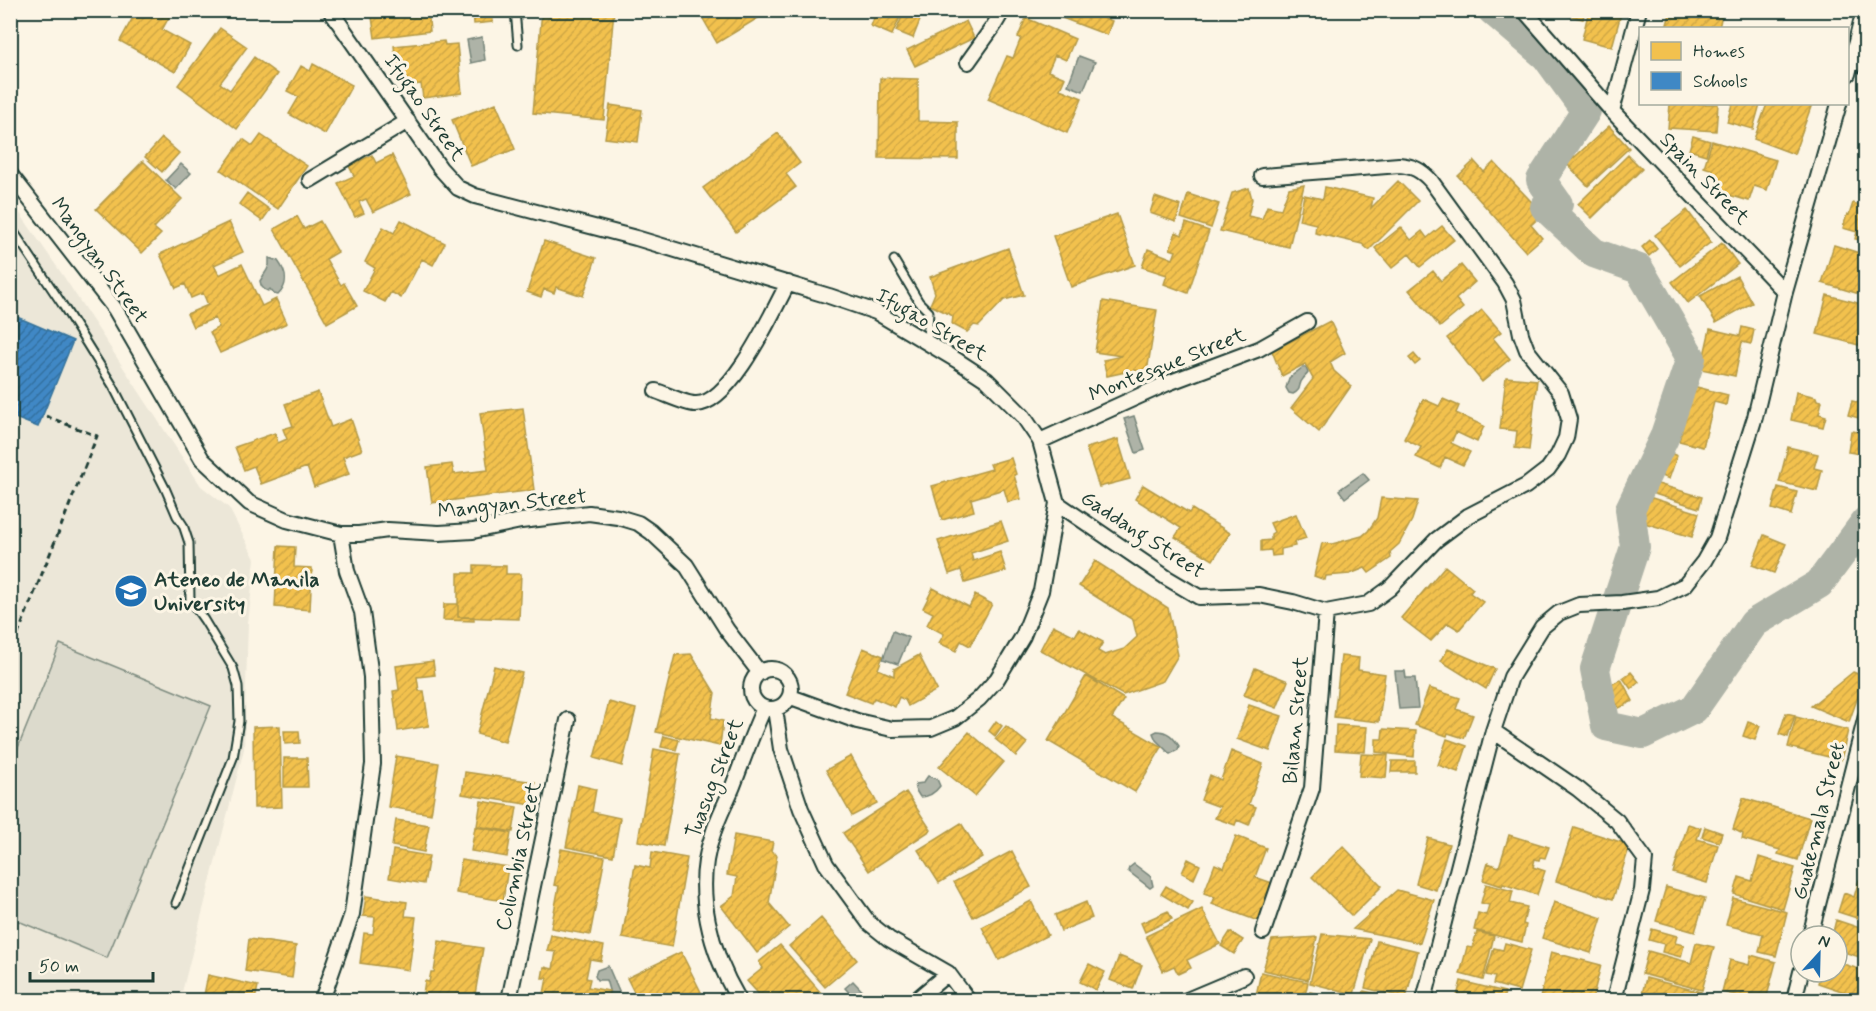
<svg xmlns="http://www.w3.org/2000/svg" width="1876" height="1011" font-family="Mynerve,sans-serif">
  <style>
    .built { fill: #ece7d8 }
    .park { fill: #dcdacc; stroke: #7e8c80; stroke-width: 1.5 }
    .water { fill: #aeb3a7; stroke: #758479; stroke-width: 1.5 }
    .homes { fill: url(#homes-hatch); stroke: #b39946; stroke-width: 1.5 }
    .schools { fill: url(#schools-hatch); stroke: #35729a; stroke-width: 1.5 }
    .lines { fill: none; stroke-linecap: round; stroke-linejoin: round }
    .river { stroke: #aeb3a7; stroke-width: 30 }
    .lane-casing { stroke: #1f3d34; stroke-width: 11 }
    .street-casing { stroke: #1f3d34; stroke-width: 18 }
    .path { stroke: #1f3d34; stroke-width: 3; stroke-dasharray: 6 4.5; stroke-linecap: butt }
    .lane { stroke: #fcf5e5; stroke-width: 7 }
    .street { stroke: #fcf5e5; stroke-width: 14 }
    .labels { text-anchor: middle; stroke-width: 6; stroke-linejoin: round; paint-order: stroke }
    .street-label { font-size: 21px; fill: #1f3d34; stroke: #fcf5e5 }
    .poi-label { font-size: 21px; font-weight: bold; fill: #1f3d34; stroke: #fcf5e5; text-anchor: start }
  </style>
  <defs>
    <pattern id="homes-hatch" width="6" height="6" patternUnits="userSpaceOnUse" patternTransform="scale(1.5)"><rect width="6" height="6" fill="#f2c14e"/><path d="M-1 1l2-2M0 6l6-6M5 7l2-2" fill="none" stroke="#cfa745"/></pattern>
    <pattern id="schools-hatch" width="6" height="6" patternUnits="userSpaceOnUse" patternTransform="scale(1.5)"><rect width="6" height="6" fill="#3f88c5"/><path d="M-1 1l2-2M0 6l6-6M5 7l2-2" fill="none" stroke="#3470a1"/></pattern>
  </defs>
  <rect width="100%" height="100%" fill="#fcf5e5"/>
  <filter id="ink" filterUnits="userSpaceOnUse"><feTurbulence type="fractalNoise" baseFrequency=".0167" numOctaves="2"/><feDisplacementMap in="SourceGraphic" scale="12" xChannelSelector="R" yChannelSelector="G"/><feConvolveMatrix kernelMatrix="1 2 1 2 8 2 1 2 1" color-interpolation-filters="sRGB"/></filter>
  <g filter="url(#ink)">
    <path class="built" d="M10,199L64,277L201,486L229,508L255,559L248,623L244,749L180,1000H11Z"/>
    <path class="park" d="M60,644L211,706L107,958L11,918V765Z"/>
    <path class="water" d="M482,37L485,60L471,63L467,40Z
      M1079,56L1095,62L1083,91L1068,85Z
      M181,164L191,173L176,189L166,180Z
      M269,258L278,261C287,273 289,284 278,295L274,294L270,289L268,291C262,289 261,286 260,281L267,270L269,265Z
      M1302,368H1306L1308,373C1306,376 1304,377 1303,379C1297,385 1303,389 1293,394L1289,393L1286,388L1289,378Z
      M1134,416L1145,450L1136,453L1124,419Z
      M1363,473L1369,480L1345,498L1339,490Z
      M893,631L909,638L898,664L883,659Z
      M1395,671H1405L1406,678H1415L1418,708L1399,709Z
      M1157,731C1168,731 1173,737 1179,746L1178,750L1170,754L1156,740L1153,733Z
      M928,776L937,779L940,786C935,793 928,797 920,797L915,789L916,784L923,783Z
      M1134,864L1151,877L1153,886L1150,888L1128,871L1129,868Z
      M608,966L620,994L616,999L611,997L606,980H597L595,976L597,970Z
      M853,981L871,1000H856L845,988Z"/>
    <path class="homes" d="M137,10H173L162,30L190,45L175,72L120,41Z
      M371,10H428L430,31L375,38Z
      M473,10H492L493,22L474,24Z
      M542,10H614L604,120L533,113Z
      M698,10H771L717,43Z
      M877,10H885L900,17L892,35L871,26Z
      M905,10H924L913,38L896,31Z
      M1041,10H1092L1091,13L1112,21L1107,35Z
      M1562,10H1585L1583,19L1566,15Z
      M1589,10H1622L1612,47L1582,39Z
      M1684,10H1723L1719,28H1666L1670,14L1682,17Z
      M1026,18L1075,39L1066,60L1055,55L1048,71L1065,78L1060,89L1082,98L1067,133L988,99L1007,56L1013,58L1021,38L1018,37Z
      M966,21L974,38L915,66L907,50Z
      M220,28L247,47L220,83L230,90L254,57L277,74L237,129L178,85Z
      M444,41L445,45L457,44L462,93L423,98L421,84L404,86L402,70L397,71L394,46Z
      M313,64L352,85L325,134L289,114L299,97L287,91L301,66L310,71Z
      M880,78L918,79V121L958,122V159L879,158Z
      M496,103L515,149L471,166L452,120Z
      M1670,104H1718L1716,131L1668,128Z
      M1732,104H1760L1753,129L1727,122Z
      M1767,104H1812L1794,154L1754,139Z
      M610,105L642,110L638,142L605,138Z
      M1609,126L1629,148L1588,186L1567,164Z
      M778,133L800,163L786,174L796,187L736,232L703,188Z
      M261,135L307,166L278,209L221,170L243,139L253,146Z
      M1693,136L1710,141L1706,155L1689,150Z
      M162,138L179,153L162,172L145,157Z
      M1712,141L1776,160L1767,190L1754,186L1749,201L1719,192L1721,185L1710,182L1713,170L1704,167Z
      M372,155L376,163L392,155L411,194L373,212L366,199L359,202L364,213L355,217L338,183L354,176L349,166Z
      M1628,155L1642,169L1592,218L1578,204Z
      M143,161L182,199L154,228L161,234L142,253L96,209Z
      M1474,161L1484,172L1494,162L1543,214L1531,225L1542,238L1526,252L1458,176Z
      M1398,181L1418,201L1369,250L1362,244L1315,233L1316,224L1299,220L1304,195L1323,199L1325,187L1373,198L1371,208Z
      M1304,185L1289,247L1220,231L1232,193L1249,188L1252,199L1248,216L1262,219L1267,206L1281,209L1289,188Z
      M247,193L270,210L262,221L239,204Z
      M1188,194L1219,204L1211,228L1181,218Z
      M1155,197L1181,206L1176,222L1150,213Z
      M1853,203L1866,207V241L1855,239L1857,232L1843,228L1847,214L1849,215Z
      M1687,210L1711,242L1680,266L1655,235Z
      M1117,214L1135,265L1071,287L1053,236Z
      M297,216L304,229L320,221L338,252L326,259L341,285L344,283L357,306L327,323L274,229Z
      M401,220L445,243L433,265L422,259L401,298L391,292L385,302L363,291L375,268L365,262L383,227L394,233Z
      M229,222L243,252L214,265L219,275L242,264L262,306L276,299L287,323L220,353L210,332L219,327L215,318L193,327L187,314L208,305L203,293L191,298L185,284L176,288L160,254Z
      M1186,223L1209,231L1188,293L1164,284L1167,275L1142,267L1148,249L1173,259L1176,251L1170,249L1176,232L1182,235Z
      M1442,226L1454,240L1420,267L1409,254L1392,268L1375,248L1401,227L1411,240L1422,231L1427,238Z
      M1650,240L1657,249L1649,256L1642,247Z
      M544,241L596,258L583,296L556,287L554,293L544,289L541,297L527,292Z
      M1722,243L1738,264L1688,303L1672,282Z
      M1834,245L1866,255V296L1822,283Z
      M1008,248L1024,295L1004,300L979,326L974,325L967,332L952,324L953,316L930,305L935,293L930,277Z
      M1461,265L1475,282L1456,299L1463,308L1440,327L1409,290L1433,271L1441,281Z
      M1737,276L1752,303L1716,323L1700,296Z
      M1827,295L1866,305V347L1817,334Z
      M1103,301L1157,310L1147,372L1135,370L1107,376L1103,360L1122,356L1095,352Z
      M1482,310L1501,332L1493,338L1510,359L1482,382L1447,338Z
      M1330,321L1345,353L1330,362L1334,371L1351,386L1319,432L1291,408L1313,379L1305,364L1282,376L1272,351Z
      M1742,327L1754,330L1751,344L1742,342L1735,376L1701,369L1710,329L1740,336Z
      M1414,354L1420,361L1415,365L1409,358Z
      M1506,377L1537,380L1529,450L1515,448L1517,431L1500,429Z
      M1693,386L1728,395L1726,405L1714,402L1703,447L1679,441Z
      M318,392L331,427L351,419L362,450L343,457L349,474L314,487L307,467L261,484L254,466L244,470L235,447L275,433L278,443L287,439L283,429L293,426L285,404Z
      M1796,392L1816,397L1817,400L1822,401L1819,414L1826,416L1823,427L1791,420Z
      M1423,399L1439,406L1443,399L1459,406L1456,413L1484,426L1477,442L1456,432L1451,443L1470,452L1463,465L1445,457L1440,468L1416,457L1421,447L1404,439Z
      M1852,401L1866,404V420L1848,415Z
      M523,408L534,490L432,503L427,467L452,464L454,474L488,470L480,413Z
      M1851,431L1866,433V455L1848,452Z
      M1118,439L1130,479L1099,487L1086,448Z
      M1788,447L1818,454L1814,468L1822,470L1817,491L1779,482Z
      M1668,452L1677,456L1669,479L1660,475Z
      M1011,458L1016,474L1014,475L1021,499L1008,502L1004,489L971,499L974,511L942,520L932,486L992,469L990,464Z
      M1651,482L1702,497L1699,508L1648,492Z
      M1143,485L1189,513L1192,509L1230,533L1213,560L1175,537L1181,528L1135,499Z
      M1778,487L1797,492L1791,515L1772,509Z
      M1649,497L1699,513L1692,537L1641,522Z
      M1381,498L1418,501L1412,520L1399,544L1390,552L1391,558L1369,573L1365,568L1350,574L1326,576L1325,580L1314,576L1322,543L1332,544L1362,536L1368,531L1377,518Z
      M1296,514L1306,538L1294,542L1295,546L1281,549V555L1272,556L1271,550L1261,551V541L1271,540V534L1274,532L1270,523Z
      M1001,521L1008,541L971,553L973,561L1000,552L1006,571L965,583L961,570L949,574L938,541Z
      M1764,535L1786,544L1774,573L1752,565Z
      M278,546L295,547L294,567L312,568L310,610L275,607Z
      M1095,561L1168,608L1178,655L1163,681L1123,695L1040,650L1053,625L1075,636L1079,629L1103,642L1098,651L1105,655L1124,649L1137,637L1133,620L1079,586Z
      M474,565L506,566V574H521L519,619L458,617V573H474Z
      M1445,566L1473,589L1470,593L1483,602L1459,630L1448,623L1431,641L1401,618Z
      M933,588L969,607L975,595L992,604L970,646L961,641L956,651L939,643L944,634L927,625L933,613L923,608Z
      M444,604H458V617H474V621L443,620Z
      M863,648L883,656L878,669L894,676V669L919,655L937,690L908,706L905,700L899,697L895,707L874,698L871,703L845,693Z
      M1448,649L1495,669L1486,689L1441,661Z
      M691,654L715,693L711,718L723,721L720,746L656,732L675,655Z
      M1341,656L1359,658L1358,670L1385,674L1379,722L1334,717Z
      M433,661L435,675L417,677L419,691H424L429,726L398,731L393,691L399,690L396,666Z
      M494,666L522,673L505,742L477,734Z
      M1255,668L1288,681L1277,708L1244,695Z
      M1631,672L1639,682L1631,689L1623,678Z
      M1853,672L1865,677L1849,722L1811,706Z
      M1086,676L1124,699L1112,718L1162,747L1135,792L1048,741Z
      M1621,679L1633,701L1619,708L1607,687Z
      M1429,688L1460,698L1456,709L1473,715L1464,738L1448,733L1447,736L1415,725Z
      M609,702L636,709L622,766L594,758Z
      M1249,705L1282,716L1270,751L1237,739Z
      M1786,713L1795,715L1788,737L1779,734Z
      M1796,717L1848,730L1841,760L1788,747Z
      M996,721L1002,726L995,736L989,731Z
      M1748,722L1760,726L1755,740L1743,736Z
      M1336,725L1367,727L1365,752L1335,750Z
      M280,726L282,807L254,808L253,727Z
      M1006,726L1027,743L1016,756L995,739Z
      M1383,729L1416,731L1414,757L1376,752V739H1382Z
      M284,731H299L300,743L285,744Z
      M969,732L1004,762L975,796L939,767Z
      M664,736L679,740L676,750L661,747Z
      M1447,739L1467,746L1458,772L1438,765Z
      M654,749L680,754L664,846L638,841Z
      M1231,751L1263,764L1249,804L1256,807L1249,825L1237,820L1235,825L1215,818L1220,807L1201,800L1210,775L1221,780Z
      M1361,754L1388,755L1386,778L1359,776Z
      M396,756L439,763L431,814L388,807Z
      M851,756L877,803L852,816L826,770Z
      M284,758H307L308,787H284Z
      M1392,761H1415V772H1391Z
      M465,772L535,782L532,805L462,794Z
      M578,785L596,789L592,812L620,818L613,856L566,847Z
      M906,792L931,830L869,871L843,833Z
      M1743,798L1810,818L1798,860L1778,854L1780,850L1742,839L1743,834L1733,829Z
      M481,801L517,807L513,832L477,826Z
      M396,820L429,825L424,852L392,846Z
      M961,823L982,857L939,883L918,850Z
      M1688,824L1701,828L1697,839L1718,845L1707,883L1673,873Z
      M475,827L511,833L507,857L471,851Z
      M1574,827L1630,845L1613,899L1556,881Z
      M1705,827L1722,833L1719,842L1702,837Z
      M734,835L773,842L771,851L777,855L769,903L789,927L757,953L721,906L734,896L737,877L727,875Z
      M1509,835L1549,847L1545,858L1540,857L1539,860L1535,859L1533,867L1545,871L1537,895L1503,884L1502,886L1483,880L1488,863L1499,867Z
      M1236,836L1266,848L1255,877L1275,884L1261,922L1212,904L1215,897L1204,893L1215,864L1224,868Z
      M1428,838L1449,844L1436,890L1416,884Z
      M1343,846L1382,886L1352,916L1312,877Z
      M561,849L605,857L590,935L551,928L559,886L554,885Z
      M393,850L429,856L424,884L389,878Z
      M1012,851L1031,887L973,917L954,882Z
      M652,852L687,858L672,947L622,938L635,865L650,868Z
      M1759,857L1795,868L1783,909L1734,894L1739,877L1752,881Z
      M1188,859L1200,865L1194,879L1182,873Z
      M461,860L508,867L503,901L456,893Z
      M1859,880L1866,882V921L1838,912L1844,893L1854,897Z
      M1486,884L1513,891L1510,903L1527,907L1523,924L1526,925L1522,942L1474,930L1478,913L1486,915L1489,905L1481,903Z
      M1166,886L1193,902L1188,910L1161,894Z
      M1666,887L1705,898L1695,932L1656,921Z
      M1397,890L1434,900L1420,943L1353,929Z
      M366,896L407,902L405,916L416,917L409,970L360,963L364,933L373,934L375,917L363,916Z
      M1733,898L1787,912L1776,956L1759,952L1763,934L1726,925Z
      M1031,901L1048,935L999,960L982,927Z
      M1086,902L1092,918L1061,931L1055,915Z
      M1554,902L1602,918L1591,953L1542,938Z
      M1202,909L1220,944L1187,960L1191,968L1178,974L1174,966L1163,971L1146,936Z
      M1168,911L1172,919L1145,932L1141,923Z
      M821,918L857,960L825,987L789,946Z
      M1836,920L1866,930V959L1837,950V936H1821L1822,933L1832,936Z
      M1652,929L1677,936L1675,943L1684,945L1681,957L1662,952L1664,944L1649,940Z
      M1230,932L1243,940L1234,954L1221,946Z
      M1477,932L1494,936L1483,980L1460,974L1467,947L1472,948Z
      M1322,934L1370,939L1354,994L1310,983Z
      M551,935L604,946L601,961L590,959L586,978L590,979L588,987L609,991L607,1000L543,999L547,978H542L544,967L553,969L556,952L547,951Z
      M1317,937L1308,980L1263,970L1272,940Z
      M249,939L296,946L292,978L245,971Z
      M439,941L483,948L474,1000H422L425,981L429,982L431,972H434Z
      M1377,941L1418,951L1406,998L1365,988Z
      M1505,943L1531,950L1519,991L1493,984L1495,977L1486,975L1494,948L1503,950Z
      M1696,943L1714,947L1702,990L1642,974L1648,951L1691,963Z
      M780,945L827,1000H764L747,981L763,968L759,962Z
      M681,952L705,1000H638L627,978Z
      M1551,952L1601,965L1592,1000H1548L1540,998Z
      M1751,955L1776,962L1766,1000H1754L1722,992L1730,960L1749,965Z
      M1119,956L1142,965L1133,989L1110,980Z
      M1837,962L1865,971L1856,996L1818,983L1821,972H1837Z
      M1089,964L1105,972L1096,990L1080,982Z
      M1261,972L1308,982L1304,1000H1255Z
      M208,975L258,986L255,1000H203Z
      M1646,978L1701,992L1698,1000H1633L1634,996L1641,998Z
      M1461,981L1505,992L1503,1000H1456Z
      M1364,991L1403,1000H1362Z
      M1310,992L1343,1000H1308Z"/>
    <path class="schools" d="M10,314L73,341L38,427L10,416Z"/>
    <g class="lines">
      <path class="river" d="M1492,10L1546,56L1586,111L1541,180L1558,204L1545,207L1594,253L1639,269L1691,358L1664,438L1630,509L1635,547L1595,669L1606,726L1643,734L1694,709L1754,623L1819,584L1866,521"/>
      <g class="lane-casing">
        <path id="lane" d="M515,10L518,45
          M10,226L62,304L113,386L165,488L177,516L183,525L189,543L190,600L204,620L233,668L238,686L239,721L233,758L176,903
          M894,260L919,302L929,312L927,342"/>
      </g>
      <g class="street-casing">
        <path id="street" d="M330,10L440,168L458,188L475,196L636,238L829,296L876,312L958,361L987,380L1023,416L1040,441L1057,503L1041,591L1023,636L997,679L979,699L955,718L931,728L892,729L857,721L791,697
          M1524,10L1612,111L1785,292
          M1852,58L1866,67
          M968,62L993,27L1003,10
          M1848,74L1864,10
          M1612,111L1639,10
          M10,174L115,309L202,459L249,503L287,520L341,534H359L388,530L439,533L473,531L521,521L589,513L618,517L638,523L651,532L686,565L727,630L760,673
          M310,180L408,121
          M656,391C666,394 685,404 695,404C730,406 773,311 788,283
          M1040,441L1168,383L1259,349L1307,322
          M1057,503L1167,578L1199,597L1259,595L1293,602L1326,612L1368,604L1390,588L1436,540L1468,516L1526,486L1548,469L1558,455L1566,438L1569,419L1561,393L1527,350L1521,334L1514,300L1505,283L1431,181C1421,170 1413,166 1399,165L1262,176
          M751 689a20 20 0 1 1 40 0a20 20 0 1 1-40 0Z
          M775,709L781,749L801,809L826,864L869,923L889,939L948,973L968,1000
          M1493,731L1578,789L1617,821L1645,859L1642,890L1614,1000
          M1263,932L1312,788L1326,612
          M1810,936L1866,716
          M322,1000L352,914L373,764L371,677L362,612L347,571L341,534
          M509,1000L568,720
          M739,1000C711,953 693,891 712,837C717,819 726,803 733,786C743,760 752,734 764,708
          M916,1000L948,973
          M1187,1000L1244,976
          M1424,1000L1493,731L1511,677L1542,627L1559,613L1579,605L1622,603L1658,598L1685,585L1704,561L1717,538L1755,417L1785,292L1839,104
          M1794,1000L1801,972"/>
      </g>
      <path class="path" d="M10,654L97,436L43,415"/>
      <use href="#lane" class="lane"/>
      <use href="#street" class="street"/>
    </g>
  </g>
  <defs>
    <g id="university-disc" transform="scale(1.725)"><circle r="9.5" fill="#1f6fb2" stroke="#fcf5e5"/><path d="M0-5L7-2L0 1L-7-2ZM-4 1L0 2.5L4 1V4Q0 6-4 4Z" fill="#fff"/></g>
  </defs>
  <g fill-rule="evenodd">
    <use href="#university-disc" x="131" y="591"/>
  </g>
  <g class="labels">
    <g class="street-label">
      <text transform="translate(425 107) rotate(55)" y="7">Ifugao Street</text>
      <text transform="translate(1705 178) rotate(46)" y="7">Spain Street</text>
      <text transform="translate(100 260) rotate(54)" y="7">Mangyan Street</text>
      <text transform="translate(932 324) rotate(30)" y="7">Ifugao Street</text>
      <text transform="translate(1167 364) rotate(-22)" y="7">Montesque Street</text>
      <text transform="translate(512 503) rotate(-6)" y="7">Mangyan Street</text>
      <text transform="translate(1143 534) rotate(33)" y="7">Gaddang Street</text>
      <text transform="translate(1295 720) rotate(-85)" y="7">Bilaan Street</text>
      <text transform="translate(714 778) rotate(-69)" y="7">Tuasug Street</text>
      <text transform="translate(1818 821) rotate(-76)" y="7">Guatemala Street</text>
      <text transform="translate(518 856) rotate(-78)" y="7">Columbia Street</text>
    </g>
    <g class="poi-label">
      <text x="154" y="586">Ateneo de Manila<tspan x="154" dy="24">University</tspan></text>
    </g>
  </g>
  <rect width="1876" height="1011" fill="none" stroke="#fcf5e5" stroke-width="36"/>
  <rect x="18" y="18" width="1840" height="975" fill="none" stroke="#1f3d34" stroke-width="2" filter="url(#ink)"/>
  <rect x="1639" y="27" width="210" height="78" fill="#fcf5e5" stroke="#a4ab9e" stroke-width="1.5"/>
  <rect x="1651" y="42" width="30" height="18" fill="#f2c14e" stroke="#a4ab9e" stroke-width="1.5"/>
  <text x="1693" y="57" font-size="18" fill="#1f3d34">Homes</text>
  <rect x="1651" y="72" width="30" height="18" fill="#3f88c5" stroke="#a4ab9e" stroke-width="1.5"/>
  <text x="1693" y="87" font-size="18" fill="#1f3d34">Schools</text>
  <g transform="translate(1819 954) rotate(22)"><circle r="28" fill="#fcf5e5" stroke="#a4ab9e" stroke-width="1.5"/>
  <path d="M0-4.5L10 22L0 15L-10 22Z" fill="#1f6fb2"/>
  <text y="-9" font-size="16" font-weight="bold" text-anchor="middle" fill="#1f3d34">N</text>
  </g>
  <path d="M30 972v9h123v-9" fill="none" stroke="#1f3d34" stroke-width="3"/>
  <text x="39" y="972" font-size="18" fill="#1f3d34" stroke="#fcf5e5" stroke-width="4.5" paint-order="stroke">50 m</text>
</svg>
